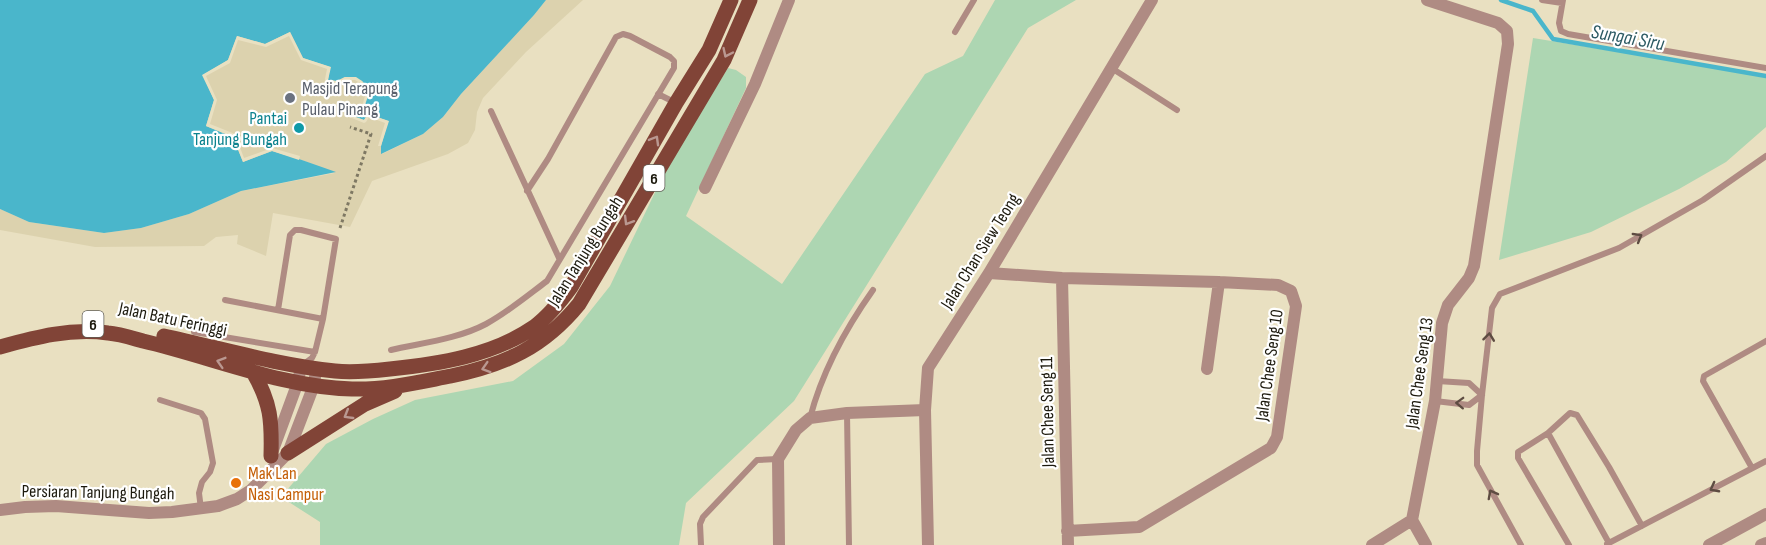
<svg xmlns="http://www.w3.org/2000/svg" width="1766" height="545" font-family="'Sofia Sans Condensed',sans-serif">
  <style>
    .green { fill: #add6b2 }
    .sand { fill: #dcd2ae }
    .water { fill: #4ab6cb }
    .pier { fill: #e9e0c1 }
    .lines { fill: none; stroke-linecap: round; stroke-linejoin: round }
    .stream { stroke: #4ab6cb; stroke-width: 4.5 }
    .path { stroke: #7e7863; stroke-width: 3; stroke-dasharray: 3 3; stroke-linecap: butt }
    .lane { stroke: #af8b83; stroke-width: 6 }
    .street { stroke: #af8b83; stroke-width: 12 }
    .primary { stroke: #814437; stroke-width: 15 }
    .oneway { stroke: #ba9891 }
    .oneway2 { stroke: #5e4c42 }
    .worship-dot { fill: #6b7280; stroke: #fff; stroke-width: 2 }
    .culture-dot { fill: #0f9aa8; stroke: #fff; stroke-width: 2 }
    .food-dot { fill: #e8710a; stroke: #fff; stroke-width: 2 }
    .labels { text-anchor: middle; stroke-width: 4.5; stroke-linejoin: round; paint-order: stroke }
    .shield { fill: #fff; stroke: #605e56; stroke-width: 1.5 }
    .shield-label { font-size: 16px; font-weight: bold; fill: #1c190d }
    .worship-label { font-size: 18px; fill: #5b616d; stroke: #fff; text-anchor: start }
    .culture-label { font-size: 18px; fill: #0d838f; stroke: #fff; text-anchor: end }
    .street-label { font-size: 18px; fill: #1c190d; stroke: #fff }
    .food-label { font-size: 18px; fill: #c56008; stroke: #fff; text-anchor: start }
    .water-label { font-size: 20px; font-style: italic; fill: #2c5a63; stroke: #fff }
  </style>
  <rect width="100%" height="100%" fill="#e9e0c1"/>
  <path class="green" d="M995,0H1076L1028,28L794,401L686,503L679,545H320V522L281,497L326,444L373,419L415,400L513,381L564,344L610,286L673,155L728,68L736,70L746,77V88L686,216L782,284L925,74L963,56Z
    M1533,38L1766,76V127L1726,162L1679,189L1591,232L1499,260Z"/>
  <path class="sand" d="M546,0H583L526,52L483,98L477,112L475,130L468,143L448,154L372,181L350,227L273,213L266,256L237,244L238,235L216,237L204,246L95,247L0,230V209L29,222L104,233L141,228L189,214L241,191L335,173L299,159L243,162L206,126L202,75L237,36L290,32L356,77L368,87V114L389,121L382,154L423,134L443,117L461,94L534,15Z"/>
  <path class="water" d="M0,0H546L534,15L461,94L443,117L423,134L381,154V146L388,121L368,114L364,120L350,115L351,112L361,109L368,96L362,81L345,77L337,81L328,80L330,67L303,58L290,32L265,44L237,36L228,60L203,75L214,100L206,126L233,137L243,162L272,151L299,159L336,172L241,191L189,214L141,228L104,233L29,222L0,209Z"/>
  <path class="pier" d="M290,32L303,58L331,67L328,80L337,81L345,77H356L362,81L368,87V96L365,105L361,109L351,112L350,115L364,120L368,114L389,121L381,146H378L385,123L369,117L366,122L364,123L347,116L349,110L359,107L363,103L365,96V88L360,83L355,80H346L337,84L326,82L325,79L327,69L301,60L289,36L266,47L238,40L230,63L206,76L217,100L210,124L235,134L244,158L272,148L300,156L299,160L272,151L243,162L233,137L206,126L214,100L202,75L228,60L237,36L265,44Z"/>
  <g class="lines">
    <path class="stream" d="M1501,0L1533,11L1553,39L1766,76"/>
    <path class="path" d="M340,228L371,134L350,127"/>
    <path class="lane" d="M1542,0L1562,3
      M1563,0L1559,23L1561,31L1568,34L1766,68
      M955,32L974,0
      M1113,69L1177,110
      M658,94L676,103
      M491,111L559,258
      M225,300L323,319
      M278,310L290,235L295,230H301L336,239L323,319L315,352L312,358L304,364
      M194,332L315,352
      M391,350C421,343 458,339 486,324C508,312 527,296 547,281L674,68V61L670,57L630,36L623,34L616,37L548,159L527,191
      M1437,381L1469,383L1482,395
      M160,400L201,413L205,419L213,463L210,472L202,482L199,493L201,509
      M1435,401L1469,405L1482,395
      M847,413L849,545
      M810,418C822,372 846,328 873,290
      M1548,433L1570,413L1577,415L1609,467L1642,526
      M1752,468L1703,381L1704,376L1766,341
      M1607,544L1766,461
      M701,545L700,524L703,517L757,460L778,459
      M1521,545L1477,465V451L1482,395L1492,308L1500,294L1619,248L1703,200L1766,156
      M1569,545L1518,458V452L1548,433L1609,543"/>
    <path class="street" d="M705,188L755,84L789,0
      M989,273L1062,278L1219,282L1278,285L1291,291L1296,306L1277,437L1271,448L1139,527L1067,531
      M1062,278L1068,545
      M1207,369L1219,282
      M273,450L298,382L301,366
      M0,510L25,507L56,506L149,513L172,512L218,506L237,499L251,490L288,453L314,385L315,377
      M779,545L778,459L796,430L810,418L847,413L925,410
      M928,545L925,410L928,368L989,273L1152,0
      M1372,545L1412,520
      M1426,545L1412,520L1435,401L1442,323L1448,305L1469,278L1474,266L1508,44L1507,31L1498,23L1427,0
      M1709,545L1766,514
      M1761,545L1766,543"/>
    <path class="primary" d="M164,336C220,348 277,365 335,371C353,373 372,371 390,369C438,364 492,356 534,327C549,316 560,302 571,287L676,103L709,50L731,0
      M0,347C36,337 70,328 108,333C120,334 132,338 143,341C212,357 281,387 352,389C386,390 419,382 451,376C505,365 544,347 579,304L724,60L750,0
      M253,372C271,403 272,421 271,456
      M288,453L365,404L395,391"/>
  </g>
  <defs><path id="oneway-chevron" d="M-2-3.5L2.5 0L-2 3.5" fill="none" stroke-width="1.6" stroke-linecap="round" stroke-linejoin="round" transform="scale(1.5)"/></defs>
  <g class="oneway">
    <use href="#oneway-chevron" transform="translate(727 53) rotate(115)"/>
    <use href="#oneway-chevron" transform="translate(655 140) rotate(-60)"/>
    <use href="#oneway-chevron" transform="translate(628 221) rotate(121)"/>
    <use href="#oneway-chevron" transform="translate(221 362) rotate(-163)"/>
    <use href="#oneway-chevron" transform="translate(486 368) rotate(163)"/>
    <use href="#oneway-chevron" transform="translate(348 415) rotate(149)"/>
  </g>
  <g class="oneway2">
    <use href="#oneway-chevron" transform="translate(1638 237) rotate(-30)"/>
    <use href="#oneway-chevron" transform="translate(1489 337) rotate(-83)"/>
    <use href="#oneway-chevron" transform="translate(1460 403) rotate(-178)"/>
    <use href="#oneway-chevron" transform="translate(1714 488) rotate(152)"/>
    <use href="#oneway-chevron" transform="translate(1492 494) rotate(-118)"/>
  </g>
  <circle class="worship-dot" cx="290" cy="98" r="6"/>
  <circle class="culture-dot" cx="299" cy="128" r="6"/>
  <circle class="food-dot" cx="236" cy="483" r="6"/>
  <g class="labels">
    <g class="shield">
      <rect x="643.5" y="165" width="21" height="26" rx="4.5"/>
      <rect x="82.5" y="311" width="21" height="26" rx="4.5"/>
    </g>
    <g class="shield-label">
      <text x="654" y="184">6</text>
      <text x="93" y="330">6</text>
    </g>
    <g class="worship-label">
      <text x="302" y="94">Masjid Terapung<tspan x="302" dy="21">Pulau Pinang</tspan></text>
    </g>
    <g class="culture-label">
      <text x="287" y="124">Pantai<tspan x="287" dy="21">Tanjung Bungah</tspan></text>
    </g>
    <g class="street-label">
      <text transform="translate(585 251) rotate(-58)" y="6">Jalan Tanjung Bungah</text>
      <text transform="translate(980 251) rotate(-58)" y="6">Jalan Chan Siew Teong</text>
      <text transform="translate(173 319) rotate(12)" y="6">Jalan Batu Feringgi</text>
      <text transform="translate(1269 365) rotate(-82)" y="6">Jalan Chee Seng 10</text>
      <text transform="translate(1419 373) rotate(-82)" y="6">Jalan Chee Seng 13</text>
      <text transform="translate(1047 412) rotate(-91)" y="6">Jalan Chee Seng 11</text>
      <text transform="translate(98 492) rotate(1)" y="6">Persiaran Tanjung Bungah</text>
    </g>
    <g class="food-label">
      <text x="248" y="479">Mak Lan<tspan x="248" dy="21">Nasi Campur</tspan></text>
    </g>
    <g class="water-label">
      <text transform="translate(1628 37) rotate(10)" y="7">Sungai Siru</text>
    </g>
  </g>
</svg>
